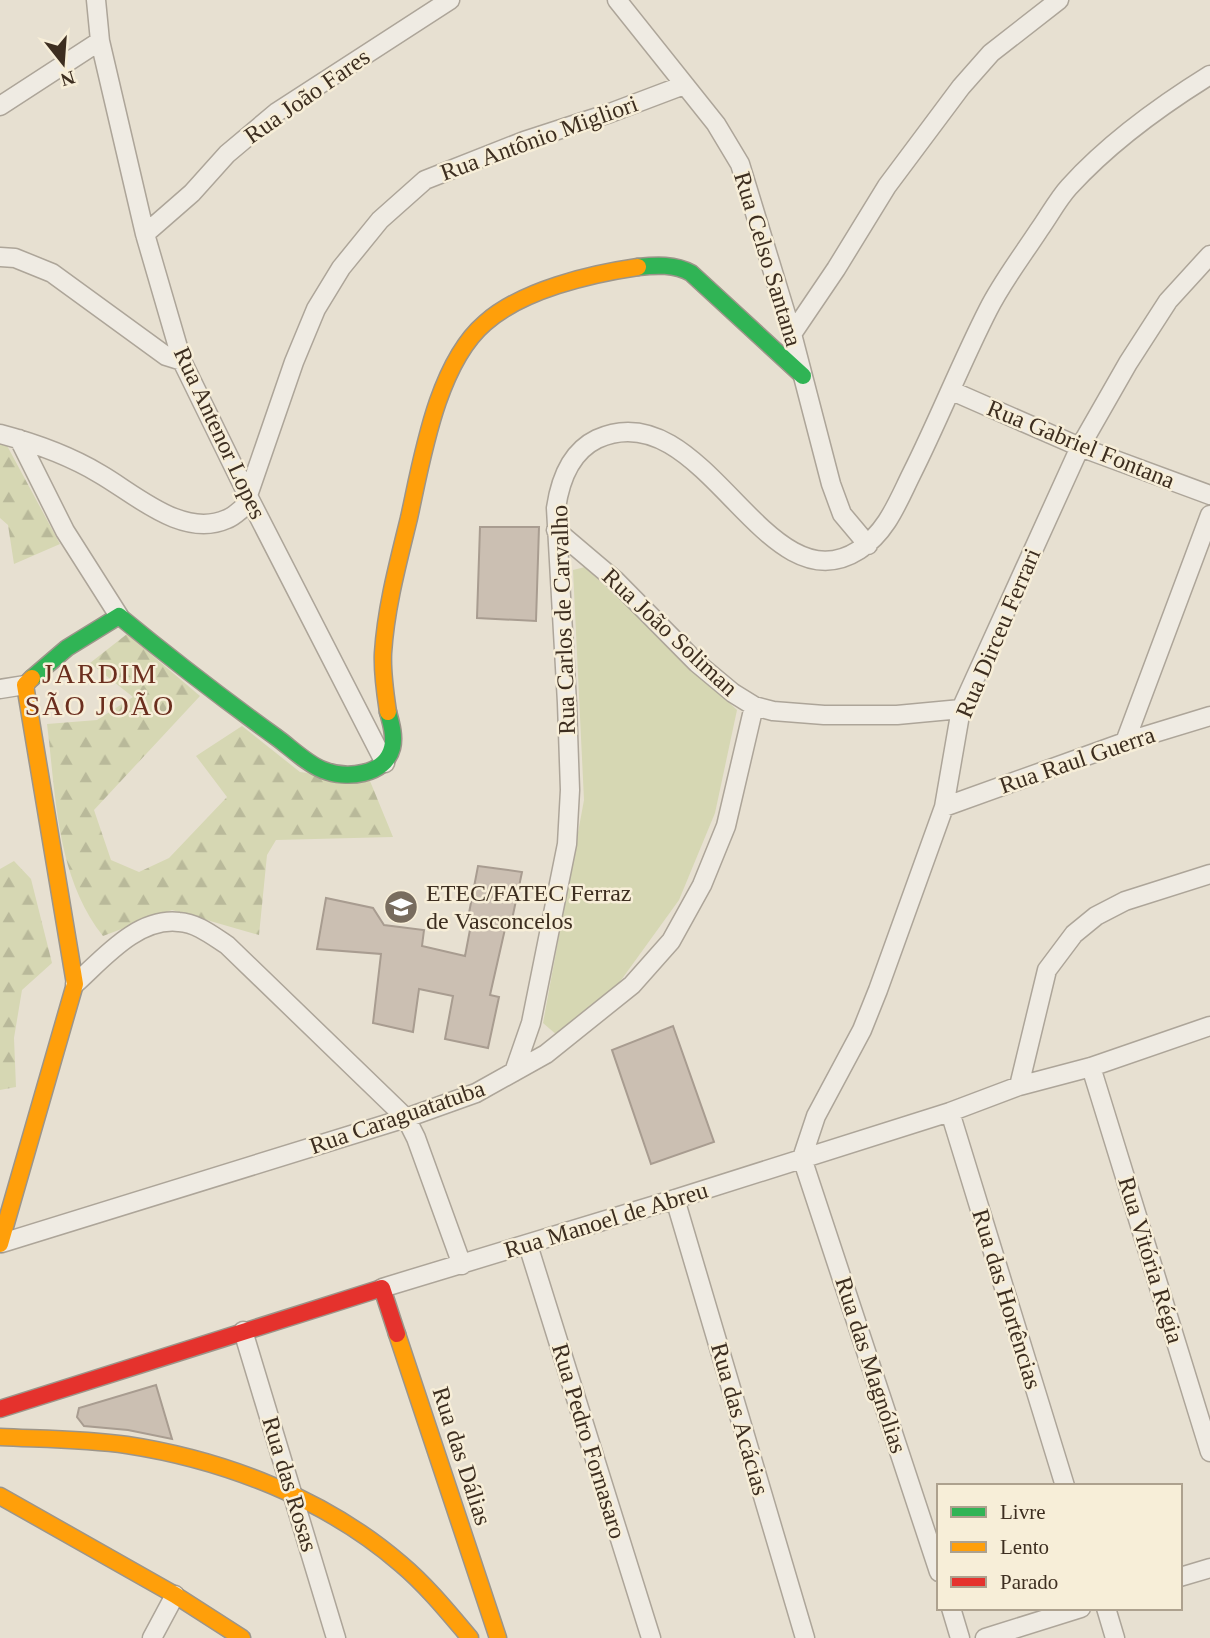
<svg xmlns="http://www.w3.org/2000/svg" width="1210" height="1638" font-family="'Times New Roman',serif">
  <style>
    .green { fill: #d6d7b3 }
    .forest { fill: url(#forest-firs) }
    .building { fill: #cbbfb2; stroke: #a89c90; stroke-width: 2 }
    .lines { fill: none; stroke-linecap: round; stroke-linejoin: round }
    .street-casing { stroke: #ada599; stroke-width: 21 }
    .fast-casing { stroke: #9c958a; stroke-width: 19 }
    .slow-casing { stroke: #9c958a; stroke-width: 19 }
    .jam-casing { stroke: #9c958a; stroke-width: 19 }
    .street { stroke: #efebe3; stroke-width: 18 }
    .fast { stroke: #30b455; stroke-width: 16 }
    .slow { stroke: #ff9f0a; stroke-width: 16 }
    .jam { stroke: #e5322d; stroke-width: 16 }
    .labels { text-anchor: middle; stroke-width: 5; stroke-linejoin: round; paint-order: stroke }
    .street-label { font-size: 24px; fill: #3d2e20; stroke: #f7eed8 }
    .poi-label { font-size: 24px; fill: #3d2e20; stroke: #f7eed8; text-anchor: start }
    .quarter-label { font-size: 28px; letter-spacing: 2px; fill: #6b2e1e; stroke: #f7eed8 }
  </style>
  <defs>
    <pattern id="forest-firs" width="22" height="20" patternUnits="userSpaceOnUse" patternTransform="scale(1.75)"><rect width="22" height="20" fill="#d6d7b3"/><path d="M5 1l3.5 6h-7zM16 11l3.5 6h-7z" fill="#b9b99a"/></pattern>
  </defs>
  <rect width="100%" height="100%" fill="#e7e0d1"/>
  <path class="green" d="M585,567L737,710L715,813L679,900L619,983L557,1035L543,1023L584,800L573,570Z"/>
  <path class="forest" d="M0,440H4L60,544L14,564L8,525L0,518Z
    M127,634L200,696L94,810L111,860L139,872L169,858L227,797L196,756L242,726L300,772L370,781L393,837L276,840L267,855L259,935L172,910L103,936C56,877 56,795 47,724L97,720L133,697L90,663Z
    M14,861L31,879L52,963L22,990L14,1038L16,1087L0,1090V869Z"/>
  <path class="building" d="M480,527H539L536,621L477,618Z
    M478,866L522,872L510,929H505L490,995L499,997L488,1048L445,1039L453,996L419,989L413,1032L373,1023L381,954L317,949L326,898L373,908L384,925L424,930L422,946L465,956L473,914L469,913Z
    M673,1026L714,1142L651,1164L612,1050Z
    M156,1385L172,1439L128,1430L84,1426L77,1417L79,1408Z"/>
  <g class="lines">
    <g class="street-casing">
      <path id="street" d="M96,0L100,41L145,234L182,361L247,494L385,763
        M617,0L716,124L740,164L792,334L831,484L842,514L868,545
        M0,106L100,41
        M145,234L192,193L227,154L277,112L450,0
        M0,257L15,258L52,273L166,356L182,361
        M792,334L836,269L887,186L961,87L991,53L1059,0
        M952,391L1080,447L1210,495
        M0,434C34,443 70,456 100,474C135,494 183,539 227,519C233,517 239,511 244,507L294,362L316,309L341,268L380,220L425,180L524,141L610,113L684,85
        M19,439L65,531L119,616
        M556,530L615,580L697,663L733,693L754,706L773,711L824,715H897L961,709
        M0,689L25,685
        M1125,742L1210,515
        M944,807L1125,742L1210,716
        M75,984C102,960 137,917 179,922C197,923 213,936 227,945L406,1118L416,1138L462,1265
        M1091,1067L1210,1452
        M514,1072L531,1023L567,844L570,790L567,703L556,508C560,481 570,452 597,439C704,390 764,611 859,550C887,532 898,501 912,473C939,419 961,363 988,310C1002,282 1022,256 1039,230C1049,216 1058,199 1069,187C1109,143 1160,106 1210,75
        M1019,1086L1047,970L1074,934L1096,916L1125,901L1210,874
        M950,1112L1065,1486
        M675,1199L805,1638
        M2,1243L406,1118L476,1093L546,1054L632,985L671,941L702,885L726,826L754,706
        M528,1245L651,1638
        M382,1288L675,1199L950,1112L1019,1086L1091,1067L1210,1026
        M243,1331L336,1638
        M939,1572L802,1158L816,1116L862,1030L878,990L944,807L961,709L1080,447L1128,363L1168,301L1210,255
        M1180,1577L1210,1568
        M951,1608L960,1638
        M1106,1608L1115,1638
        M152,1638L175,1595
        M985,1638L1081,1608"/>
    </g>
    <g class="fast-casing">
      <path id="fast" d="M638,267C656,265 675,264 691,273L803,376
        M32,678L67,648L119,616C170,658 222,698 276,737C290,747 307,764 323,770C346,779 385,776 392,748C395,736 391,723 388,712"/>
    </g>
    <g class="slow-casing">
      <path id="slow" d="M388,712C385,692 382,673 383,653C386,607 398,563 409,518C422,459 437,364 485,323C522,290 590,274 638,267
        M0,1244L75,984L25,685L32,678
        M397,1334L498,1638
        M0,1437C42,1439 85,1439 127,1445C225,1460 326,1499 401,1564C427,1586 448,1612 470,1638
        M0,1496L175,1595L242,1638"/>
    </g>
    <g class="jam-casing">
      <path id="jam" d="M0,1409L382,1288L397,1334"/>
    </g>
    <use href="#street" class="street"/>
    <use href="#fast" class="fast"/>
    <use href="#slow" class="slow"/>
    <use href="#jam" class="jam"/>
  </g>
  <defs>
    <g id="university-disc" transform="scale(1.75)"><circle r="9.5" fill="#786c5e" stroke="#f7eed8"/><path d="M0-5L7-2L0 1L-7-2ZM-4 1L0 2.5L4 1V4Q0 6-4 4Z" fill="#fff"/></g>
  </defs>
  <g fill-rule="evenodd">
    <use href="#university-disc" x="401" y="907"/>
  </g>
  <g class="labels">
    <g class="street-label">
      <text transform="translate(307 96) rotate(-35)" y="8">Rua João Fares</text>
      <text transform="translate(539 138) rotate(-20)" y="8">Rua Antônio Migliori</text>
      <text transform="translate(768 259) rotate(73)" y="8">Rua Celso Santana</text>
      <text transform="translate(220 433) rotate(65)" y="8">Rua Antenor Lopes</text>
      <text transform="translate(1081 444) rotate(22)" y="8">Rua Gabriel Fontana</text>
      <text transform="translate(563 620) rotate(-92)" y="8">Rua Carlos de Carvalho</text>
      <text transform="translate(670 632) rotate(43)" y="8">Rua João Soliman</text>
      <text transform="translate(998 633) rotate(-67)" y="8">Rua Dirceu Ferrari</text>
      <text transform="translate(1077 760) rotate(-19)" y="8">Rua Raul Guerra</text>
      <text transform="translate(397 1117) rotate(-19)" y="8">Rua Caraguatatuba</text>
      <text transform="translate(606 1220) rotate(-17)" y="8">Rua Manoel de Abreu</text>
      <text transform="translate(1151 1260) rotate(73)" y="8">Rua Vitória Régia</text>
      <text transform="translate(1007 1299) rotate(73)" y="8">Rua das Hortências</text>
      <text transform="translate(871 1365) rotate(72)" y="8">Rua das Magnólias</text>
      <text transform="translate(740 1419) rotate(74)" y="8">Rua das Acácias</text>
      <text transform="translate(589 1441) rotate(73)" y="8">Rua Pedro Fornasaro</text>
      <text transform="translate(462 1456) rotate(72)" y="8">Rua das Dálias</text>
      <text transform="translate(290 1484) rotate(73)" y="8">Rua das Rosas</text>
    </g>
    <g class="poi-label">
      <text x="426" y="901">ETEC/FATEC Ferraz<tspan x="426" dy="28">de Vasconcelos</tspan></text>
    </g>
    <g class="quarter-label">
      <text x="100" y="683">JARDIM<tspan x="100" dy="32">SÃO JOÃO</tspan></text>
    </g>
  </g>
  <rect x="937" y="1484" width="245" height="126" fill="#f7eed8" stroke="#ada18e" stroke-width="2"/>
  <rect x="951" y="1507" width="35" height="10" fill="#30b455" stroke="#ada18e" stroke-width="2"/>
  <text x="1000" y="1519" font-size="21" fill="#3d2e20">Livre</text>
  <rect x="951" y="1542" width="35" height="10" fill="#ff9f0a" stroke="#ada18e" stroke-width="2"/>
  <text x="1000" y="1554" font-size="21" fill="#3d2e20">Lento</text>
  <rect x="951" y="1577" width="35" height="10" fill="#e5322d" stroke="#ada18e" stroke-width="2"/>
  <text x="1000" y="1589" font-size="21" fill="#3d2e20">Parado</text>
  <g transform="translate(63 63) rotate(163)" stroke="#f7eed8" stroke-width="5" paint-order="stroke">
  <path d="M0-5L12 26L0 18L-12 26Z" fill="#3d2e20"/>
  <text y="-10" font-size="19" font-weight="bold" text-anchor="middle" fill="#3d2e20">N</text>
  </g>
</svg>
